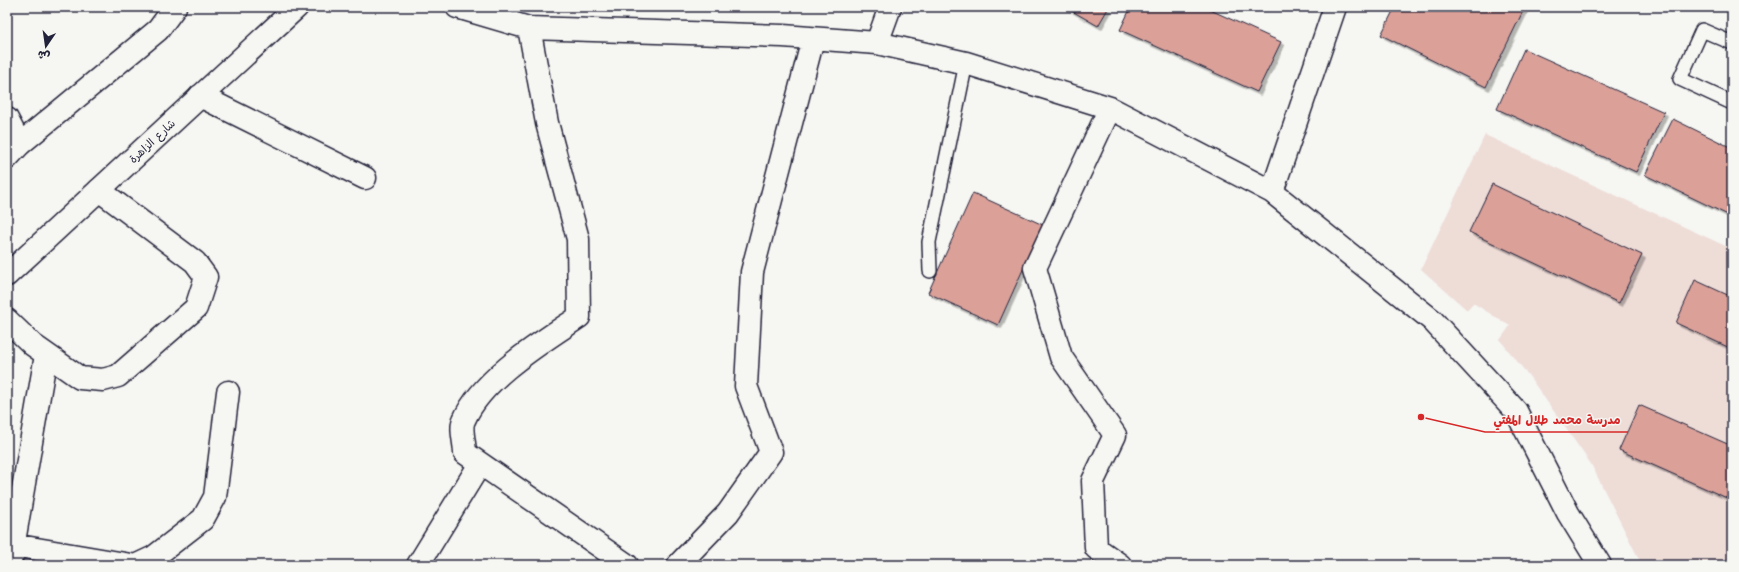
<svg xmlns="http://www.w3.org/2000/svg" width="1739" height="572" font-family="Kalam,'Playpen Sans Arabic',sans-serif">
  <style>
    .built { fill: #eedcd7 }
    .building { fill: #dba199; stroke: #22223b; filter: url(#shadow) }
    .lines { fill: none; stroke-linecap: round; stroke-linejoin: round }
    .lane-casing { stroke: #22223b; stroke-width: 16 }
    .street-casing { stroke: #22223b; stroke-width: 25 }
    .primary-casing { stroke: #22223b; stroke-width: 25 }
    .lane { stroke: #f6f6f2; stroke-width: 13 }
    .street { stroke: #f6f6f2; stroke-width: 22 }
    .primary { stroke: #f6f6f2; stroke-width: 22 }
    .labels { text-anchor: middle; stroke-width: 3; stroke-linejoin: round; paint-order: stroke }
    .street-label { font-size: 11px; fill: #22223b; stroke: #f6f6f2 }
    .leader { fill: none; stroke: #d62828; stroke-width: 1.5 }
    .callout-dot { fill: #d62828; stroke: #f6f6f2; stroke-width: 1.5 }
    .callout-label { font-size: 12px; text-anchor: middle; font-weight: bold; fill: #d62828; stroke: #f6f6f2; stroke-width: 3; stroke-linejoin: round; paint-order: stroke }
  </style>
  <defs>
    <filter id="shadow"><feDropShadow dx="3.5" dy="3.5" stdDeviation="0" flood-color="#0004"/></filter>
  </defs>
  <rect width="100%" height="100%" fill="#f6f6f2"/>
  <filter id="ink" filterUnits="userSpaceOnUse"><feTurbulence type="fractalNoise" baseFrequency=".025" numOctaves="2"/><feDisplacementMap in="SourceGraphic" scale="8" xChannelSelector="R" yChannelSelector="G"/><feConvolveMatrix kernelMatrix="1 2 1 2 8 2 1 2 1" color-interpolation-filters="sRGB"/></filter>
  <g filter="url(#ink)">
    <path class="built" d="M1485,135L1732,249V565H1642L1591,464L1529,376L1500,340L1510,326L1473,303L1467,310L1421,269Z"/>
    <path class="building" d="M1065,7H1109L1098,26Z
      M1131,7H1204L1281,42L1257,92L1120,30Z
      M1395,7H1525L1486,87L1381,35Z
      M1524,49L1664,112L1636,172L1497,109Z
      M1673,119L1732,148V217L1645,175Z
      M1492,184L1642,255L1619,303L1469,232Z
      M973,193L1043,225L998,325L928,293Z
      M1695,280L1732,297V349L1676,323Z
      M1639,405L1732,446V493L1729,499L1619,450Z"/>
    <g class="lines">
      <g class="lane-casing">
        <path id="lane" d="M1732,43L1702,30L1680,79L1732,103
          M930,271L929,242L966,63"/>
      </g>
      <g class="street-casing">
        <path id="street" d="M457,7L529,28L783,36L877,43L966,63L1110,108L1272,192L1432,320L1516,411L1568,513L1600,565
          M529,28L547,123L578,239L579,317C542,342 482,378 464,420C460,428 465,444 465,453L627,565
          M877,43L890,7
          M200,96L365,178
          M1110,108L1035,268L1061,357L1115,435L1093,481L1096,548L1120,565
          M7,119L20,144
          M1272,192L1335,7
          M7,320L33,345L80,378L103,380L118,376L196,308L206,277L195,262L99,190
          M13,545L131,565
          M10,565L46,355
          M137,565L154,557L203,519L215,497L228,392
          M418,565L480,464
          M678,565L728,513L771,452L746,386L752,272L813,39"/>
      </g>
      <g class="primary-casing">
        <path id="primary" d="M7,158L20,144L158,30L175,7
          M7,275L297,7"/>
      </g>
      <use href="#lane" class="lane"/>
      <use href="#street" class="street"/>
      <use href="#primary" class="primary"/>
    </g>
  </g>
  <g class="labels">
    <g class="street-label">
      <text transform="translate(152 141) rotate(-43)" y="4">شارع الزاهرة</text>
    </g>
  </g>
  <path class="leader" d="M1421 417L1485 432H1628"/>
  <circle class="callout-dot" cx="1421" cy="417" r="4"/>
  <g class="callout-label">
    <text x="1557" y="424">مدرسة محمد طلال المفتي</text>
  </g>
  <rect width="1739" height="572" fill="none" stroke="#f6f6f2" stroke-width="24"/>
  <rect x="12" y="12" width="1715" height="548" fill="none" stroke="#22223b" stroke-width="1.5" filter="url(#ink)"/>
  <g transform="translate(46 46) rotate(193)" stroke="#f6f6f2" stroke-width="3" paint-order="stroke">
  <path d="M0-3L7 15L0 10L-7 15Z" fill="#22223b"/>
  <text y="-6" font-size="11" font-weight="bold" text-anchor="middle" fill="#22223b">ش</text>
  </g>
</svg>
